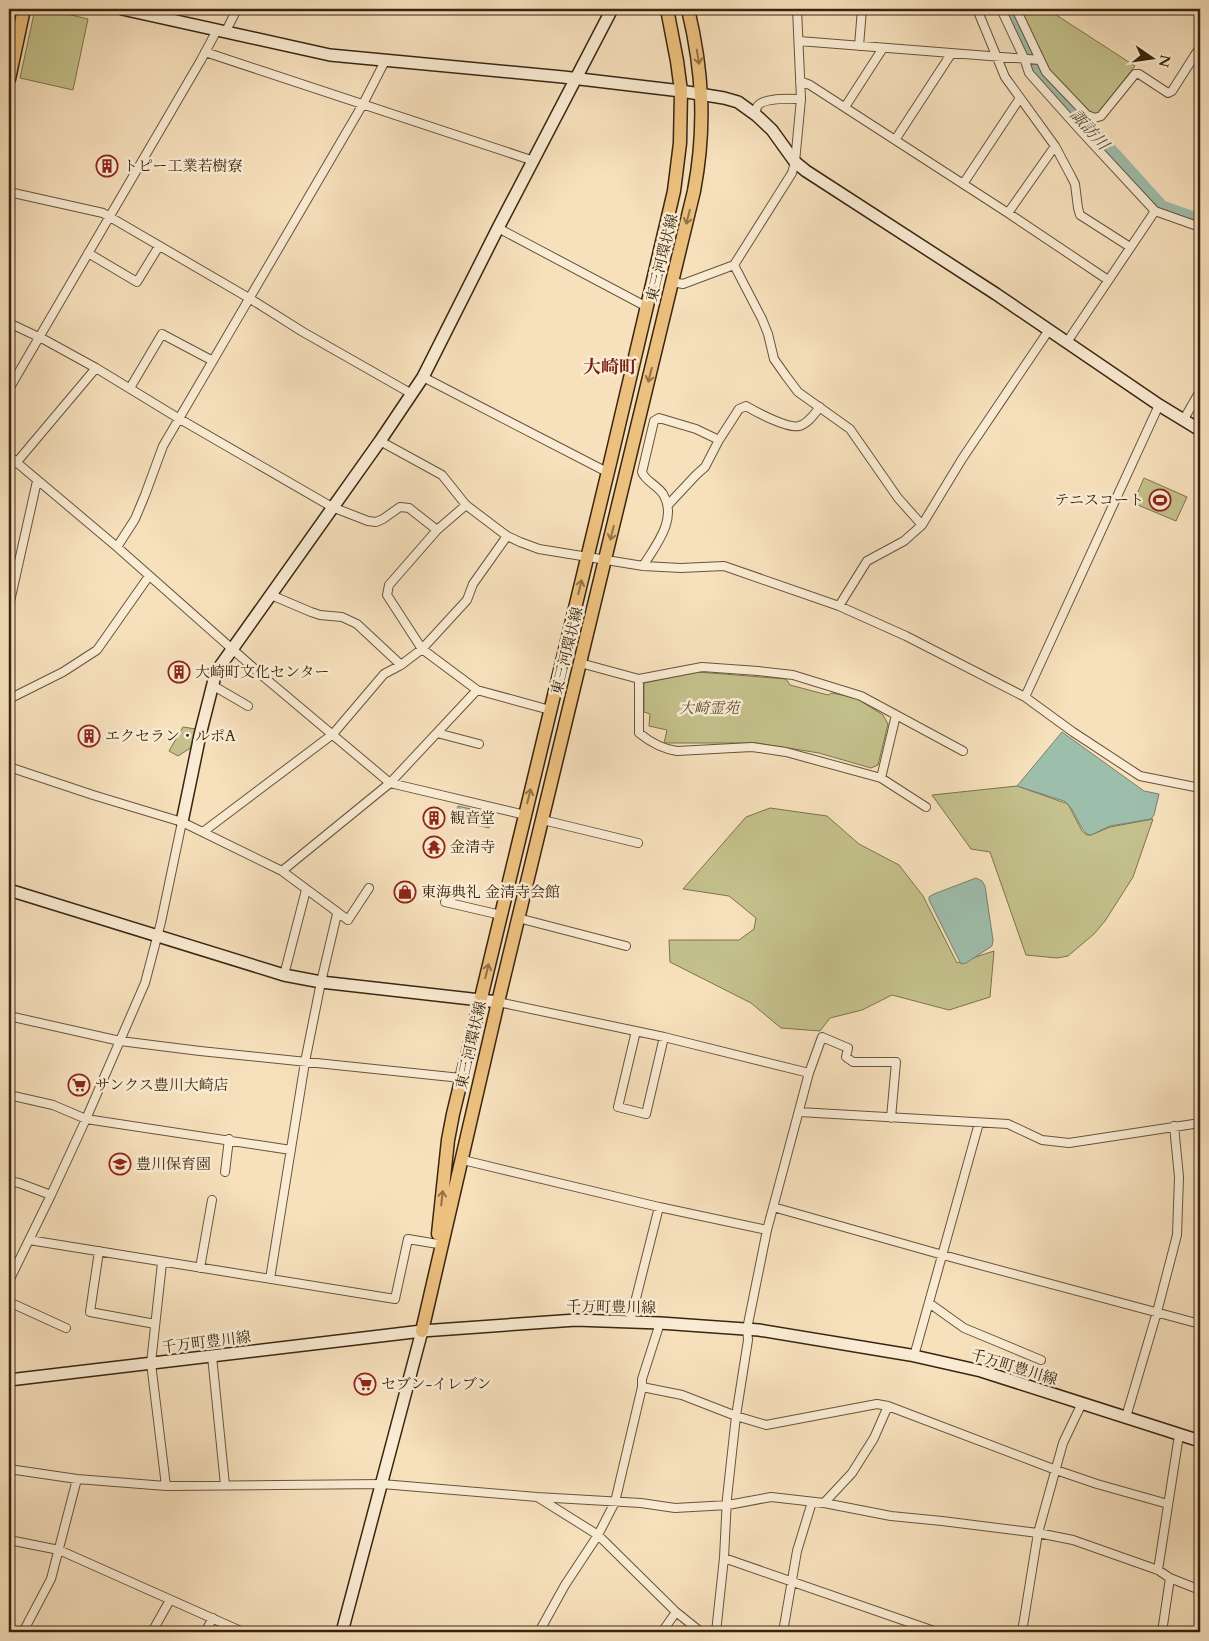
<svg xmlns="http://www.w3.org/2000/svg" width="1209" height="1641" font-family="Cardo,'Noto Serif JP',serif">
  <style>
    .green { fill: #c4c18c; stroke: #7e734e }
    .water { fill: #9ebeac; stroke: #76816e }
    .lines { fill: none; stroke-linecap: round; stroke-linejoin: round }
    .stream { stroke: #76816e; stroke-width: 2.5 }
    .river { stroke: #9ebeac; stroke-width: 16 }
    .street-casing { stroke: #68543b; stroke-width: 10 }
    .secondary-casing { stroke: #392510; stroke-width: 14 }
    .primary-casing { stroke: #392510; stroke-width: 15 }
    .street { stroke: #faecd4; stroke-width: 8 }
    .secondary { stroke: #faecd4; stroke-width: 11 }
    .primary { stroke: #ecc07e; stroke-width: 12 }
    .oneway { stroke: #927247 }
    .labels { text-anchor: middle; stroke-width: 5; stroke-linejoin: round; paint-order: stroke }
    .poi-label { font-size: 15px; fill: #392510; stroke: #faecd4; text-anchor: start }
    .street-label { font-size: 15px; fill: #392510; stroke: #faecd4 }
    .park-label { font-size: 15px; font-style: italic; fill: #5c4c2f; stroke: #faecd4 }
    .water-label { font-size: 16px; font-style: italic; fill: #57533f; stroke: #faecd4 }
    .quarter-label { font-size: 18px; font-weight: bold; fill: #7a1f14; stroke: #faecd4 }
  </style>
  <rect width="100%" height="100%" fill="#f7e1bd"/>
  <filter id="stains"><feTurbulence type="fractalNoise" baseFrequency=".004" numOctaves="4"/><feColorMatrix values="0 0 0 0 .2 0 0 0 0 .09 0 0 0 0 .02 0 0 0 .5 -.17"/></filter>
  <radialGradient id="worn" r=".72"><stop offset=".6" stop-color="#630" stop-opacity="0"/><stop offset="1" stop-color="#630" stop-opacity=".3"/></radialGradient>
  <path class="green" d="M35,9H46L88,19L73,90L20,78Z
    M1018,9H1047L1135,66L1098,113L1094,115L1087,112L1047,69Z
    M1144,478L1187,497L1176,521L1133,503Z
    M698,672L786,679L790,685L828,695L832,693L856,698L883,715L888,724L878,765L871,768L819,753L757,743H664L667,730L649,726L650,714L644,712V683Z
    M183,727L196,729L192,747L178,756L169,751Z
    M1017,786L1068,804L1082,831L1087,835H1091L1110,827L1153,819L1133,877L1105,921L1094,934L1068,956L1057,958L1026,955L990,852L971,849L932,795Z
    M770,808L827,816L859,844L899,865L923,896L957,963L994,951L990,997L949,1010L892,995L862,1010L830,1018L820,1031L781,1028L751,1003L670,962L669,940H739L754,929L756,918L729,896L683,889L746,817Z"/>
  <path class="water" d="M1062,732L1144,791L1159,794L1154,815L1151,819L1110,826L1091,835L1087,834C1077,825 1075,808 1064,801L1017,786Z
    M458,806L493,814L489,828L454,820Z
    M976,878L982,881L985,886L993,940L992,946L966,963L961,964L929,900V897L934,894Z"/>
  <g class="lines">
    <path class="stream" d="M9,17L10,9"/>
    <path class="river" d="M1009,9L1040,74L1161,208L1200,222"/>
    <g class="street-casing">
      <path id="street" d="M977,9L1005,77L1055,146L1071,176L1075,184L1078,208L1080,215L1130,247
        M1001,9L1024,58L1029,73L1079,129L1155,211L1200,227
        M1016,9L1046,72L1087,115L1095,118L1101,116L1135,74H1139L1168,93L1172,91L1200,47
        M226,31L237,9
        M799,41L1040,60
        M859,46L862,9
        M205,52L534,161
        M800,81L810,85L1008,213L1108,280
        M845,107L883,48
        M756,115C756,112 756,109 757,107C762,97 790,99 801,99
        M895,140L951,54
        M963,184L1020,98
        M9,192L103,213L249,298L303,332L412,394
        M1008,213L1055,146
        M498,228L647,307
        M88,253L137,282L159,246
        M734,265L762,319L768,334L774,359L786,376L798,392L850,429L898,498L922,525
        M672,282L683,284L734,265L792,173L795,162L801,99L797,9
        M9,323L45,340L96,368L178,418L332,507L368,521L376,522L383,519L400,507L409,508L437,530L466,505
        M1067,342L1155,211
        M423,377L607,472
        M130,388L162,334L213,361
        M9,389L201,60L217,30
        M1184,419L1200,391
        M380,441L442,475L466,505L507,536L520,542L539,549L643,566L681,568L724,566L839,606L906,636L1025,697L1073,732L1140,776L1200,788
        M9,456L117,547L265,678L390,783L525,815
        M16,463L96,368
        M668,505L696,475L705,467L719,440L739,409L746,406C756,412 788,429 799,426C808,424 815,413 820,407
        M437,530L389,585L387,595L422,649L477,690L550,710
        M117,547L135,519L145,495L163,446L363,104L385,61
        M643,566C656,545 678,519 663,494C657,485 645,481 642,472L654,421L659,418L696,429L719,440
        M271,595L311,612L320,615L342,617L357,624L401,665
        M9,606L37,481
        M839,606L867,561L904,541L922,525L962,459L1049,330
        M580,663L639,679L702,667L758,671L793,675L861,696L963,751
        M639,679V733C650,742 663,749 677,751L752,747L786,752L881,778L926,807
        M212,685L248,706
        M1025,697L1159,405
        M9,699L63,672L97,650L149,576
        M437,733L479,744
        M9,767L93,795L182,822L282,871L348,920L369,888
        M881,778L896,715
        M543,820L638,843
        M203,832L333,734L384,674L401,665L422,649L467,600L473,584L507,536
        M282,871L390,783L477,690
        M445,902L501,915
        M518,918L626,946
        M284,975L306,890
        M498,1002L664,1037L809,1073L767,1230L747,1329L748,1340L736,1416L727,1498L724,1558L716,1632
        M9,1016L120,1041L200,1051L461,1078
        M636,1031L618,1107L646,1114L664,1037
        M809,1073L822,1037L848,1048L846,1057L853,1062H896L891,1118
        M9,1095L53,1105L86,1119L291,1150
        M799,1112L1008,1124L1042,1140L1069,1143L1200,1123
        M463,1160L659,1207L767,1230
        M225,1172L229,1139
        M9,1181L19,1183L51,1195
        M773,1207L943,1255L1200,1324
        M29,1240L395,1299L408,1239L438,1244
        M99,1251L90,1312L155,1324
        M162,1263L151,1363L166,1486
        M200,1268L212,1200
        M270,1279L305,1062L321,982L337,914
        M9,1281L51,1195L86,1119L145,983L161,922L182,822
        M9,1302L66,1328
        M929,1303L964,1328L1041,1360
        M630,1322L659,1207
        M212,1356L225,1485
        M914,1356L979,1123
        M642,1387L682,1395L736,1416L766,1425L877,1404L888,1406L1056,1470L1097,1484L1168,1504
        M1126,1417L1157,1312L1177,1235L1179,1177L1174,1126
        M9,1469L77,1479L166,1486L382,1484L537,1497L641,1503L675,1508L728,1505L771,1497L824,1503L891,1516L942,1521L1038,1533L1073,1540L1158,1570L1170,1578L1200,1590
        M539,1498L598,1535L676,1612L701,1632
        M824,1503L852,1473L874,1438L888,1406
        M9,1540L59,1550L243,1632
        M724,1558L937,1632
        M1158,1570L1179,1435
        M23,1632L51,1579L77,1479
        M152,1632L170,1600
        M205,1632L213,1618
        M539,1632L565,1585L598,1535L615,1502L642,1387V1379L660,1323
        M662,1632L676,1612
        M783,1632L797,1551L812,1502
        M1022,1632L1038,1533L1063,1443L1082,1403
        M1162,1632L1170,1578"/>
    </g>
    <g class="secondary-casing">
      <path id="secondary" d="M122,9L330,55L563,77L681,91L724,98L738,102L756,115L772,130L795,162L806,171L996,294L1159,405L1200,430
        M182,822L200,735L216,672L380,441L423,377L498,228L612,9
        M9,890L284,975L321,982L498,1002
        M9,1380L422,1331L576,1320L660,1323L759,1330L910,1355L981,1371L1200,1441
        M342,1632L422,1331"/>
    </g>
    <g class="primary-casing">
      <path id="primary" d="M9,79L24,9
        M438,1234L448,1140L453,1114L611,459L674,191L680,143L681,91L677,61L667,9
        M422,1331L498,1002L694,191C706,127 703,72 688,9"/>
    </g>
    <use href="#street" class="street"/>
    <use href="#secondary" class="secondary"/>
    <use href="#primary" class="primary"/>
  </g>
  <defs><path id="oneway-shaft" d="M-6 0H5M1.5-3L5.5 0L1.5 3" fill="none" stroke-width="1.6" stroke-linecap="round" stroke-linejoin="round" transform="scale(1.25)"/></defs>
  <g class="oneway">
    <use href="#oneway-shaft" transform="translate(698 57) rotate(80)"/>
    <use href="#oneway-shaft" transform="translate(688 217) rotate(104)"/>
    <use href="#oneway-shaft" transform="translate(650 375) rotate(104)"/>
    <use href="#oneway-shaft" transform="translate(612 533) rotate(104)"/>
    <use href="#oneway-shaft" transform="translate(580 587) rotate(-76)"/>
    <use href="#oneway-shaft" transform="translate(529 796) rotate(-76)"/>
    <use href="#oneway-shaft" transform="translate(487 971) rotate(-76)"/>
    <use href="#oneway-shaft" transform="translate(442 1198) rotate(-84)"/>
  </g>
  <defs>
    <g id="building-ring" transform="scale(1.125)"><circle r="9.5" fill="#faecd4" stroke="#8f2418" stroke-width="1.5"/><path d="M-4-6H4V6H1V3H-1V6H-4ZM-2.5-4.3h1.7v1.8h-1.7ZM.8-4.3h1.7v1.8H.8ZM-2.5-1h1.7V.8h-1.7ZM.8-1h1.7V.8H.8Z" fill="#8f2418"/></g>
    <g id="stadium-ring" transform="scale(1.125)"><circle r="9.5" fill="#faecd4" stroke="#8f2418" stroke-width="1.5"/><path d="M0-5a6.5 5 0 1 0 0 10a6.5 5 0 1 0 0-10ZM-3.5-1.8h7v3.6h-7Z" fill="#8f2418"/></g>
    <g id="temple-ring" transform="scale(1.125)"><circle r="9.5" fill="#faecd4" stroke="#8f2418" stroke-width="1.5"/><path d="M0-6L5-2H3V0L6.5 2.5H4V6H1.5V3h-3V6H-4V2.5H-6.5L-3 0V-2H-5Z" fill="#8f2418"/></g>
    <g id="shop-ring" transform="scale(1.125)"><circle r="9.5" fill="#faecd4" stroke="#8f2418" stroke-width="1.5"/><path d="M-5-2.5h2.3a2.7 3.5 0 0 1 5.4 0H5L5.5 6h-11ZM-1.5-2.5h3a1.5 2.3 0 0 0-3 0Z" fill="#8f2418"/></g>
    <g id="supermarket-ring" transform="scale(1.125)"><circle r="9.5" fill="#faecd4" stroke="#8f2418" stroke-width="1.5"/><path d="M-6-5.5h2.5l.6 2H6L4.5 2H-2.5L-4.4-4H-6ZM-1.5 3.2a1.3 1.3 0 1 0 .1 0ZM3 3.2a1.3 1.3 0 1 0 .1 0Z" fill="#8f2418"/></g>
    <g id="school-ring" transform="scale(1.125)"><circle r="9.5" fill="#faecd4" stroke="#8f2418" stroke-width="1.5"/><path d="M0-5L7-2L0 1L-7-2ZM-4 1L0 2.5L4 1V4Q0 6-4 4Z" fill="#8f2418"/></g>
  </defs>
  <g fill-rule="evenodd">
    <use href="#building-ring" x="107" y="166"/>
    <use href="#stadium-ring" x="1160" y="500"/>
    <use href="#building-ring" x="179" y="672"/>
    <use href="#building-ring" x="89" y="736"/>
    <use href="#building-ring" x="434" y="818"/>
    <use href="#temple-ring" x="434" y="847"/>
    <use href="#shop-ring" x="405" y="892"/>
    <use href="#supermarket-ring" x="79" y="1085"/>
    <use href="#school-ring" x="120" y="1164"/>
    <use href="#supermarket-ring" x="365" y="1384"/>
  </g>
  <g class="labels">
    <g class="poi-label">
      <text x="123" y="171">トピー工業若樹寮</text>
      <text x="1144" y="505" text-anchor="end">テニスコート</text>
      <text x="195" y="677">大崎町文化センター</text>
      <text x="105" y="741">エクセラン・ルポA</text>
      <text x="450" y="823">観音堂</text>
      <text x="450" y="852">金清寺</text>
      <text x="421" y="897">東海典礼 金清寺会館</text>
      <text x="95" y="1090">サンクス豊川大崎店</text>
      <text x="136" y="1169">豊川保育園</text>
      <text x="381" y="1389">セブン-イレブン</text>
    </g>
    <g class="street-label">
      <text transform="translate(662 258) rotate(-76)" y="5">東三河環状線</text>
      <text transform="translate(567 651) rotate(-76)" y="5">東三河環状線</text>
      <text transform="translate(471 1045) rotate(-77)" y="5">東三河環状線</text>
      <text transform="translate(611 1307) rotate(1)" y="5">千万町豊川線</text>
      <text transform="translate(206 1342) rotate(-7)" y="5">千万町豊川線</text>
      <text transform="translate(1014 1367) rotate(17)" y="5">千万町豊川線</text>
    </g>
    <g class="park-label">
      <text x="709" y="713">大崎霊苑</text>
    </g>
    <g class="water-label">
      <text transform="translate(1090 129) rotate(48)" y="6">諏訪川</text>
    </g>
    <g class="quarter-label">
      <text x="610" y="373">大崎町</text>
    </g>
  </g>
  <rect width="1209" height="1641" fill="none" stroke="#f7e1bd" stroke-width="30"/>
  <rect x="10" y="10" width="1189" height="1621" fill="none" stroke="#392510" stroke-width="2.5"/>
  <rect x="15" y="15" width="1179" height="1611" fill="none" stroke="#392510"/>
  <g transform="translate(1152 58) rotate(103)" stroke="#faecd4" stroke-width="4" paint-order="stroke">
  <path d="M0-4L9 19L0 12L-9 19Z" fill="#392510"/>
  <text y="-8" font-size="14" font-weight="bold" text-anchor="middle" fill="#392510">N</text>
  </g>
  <rect width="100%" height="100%" filter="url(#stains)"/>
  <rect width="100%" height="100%" fill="url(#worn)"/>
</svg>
